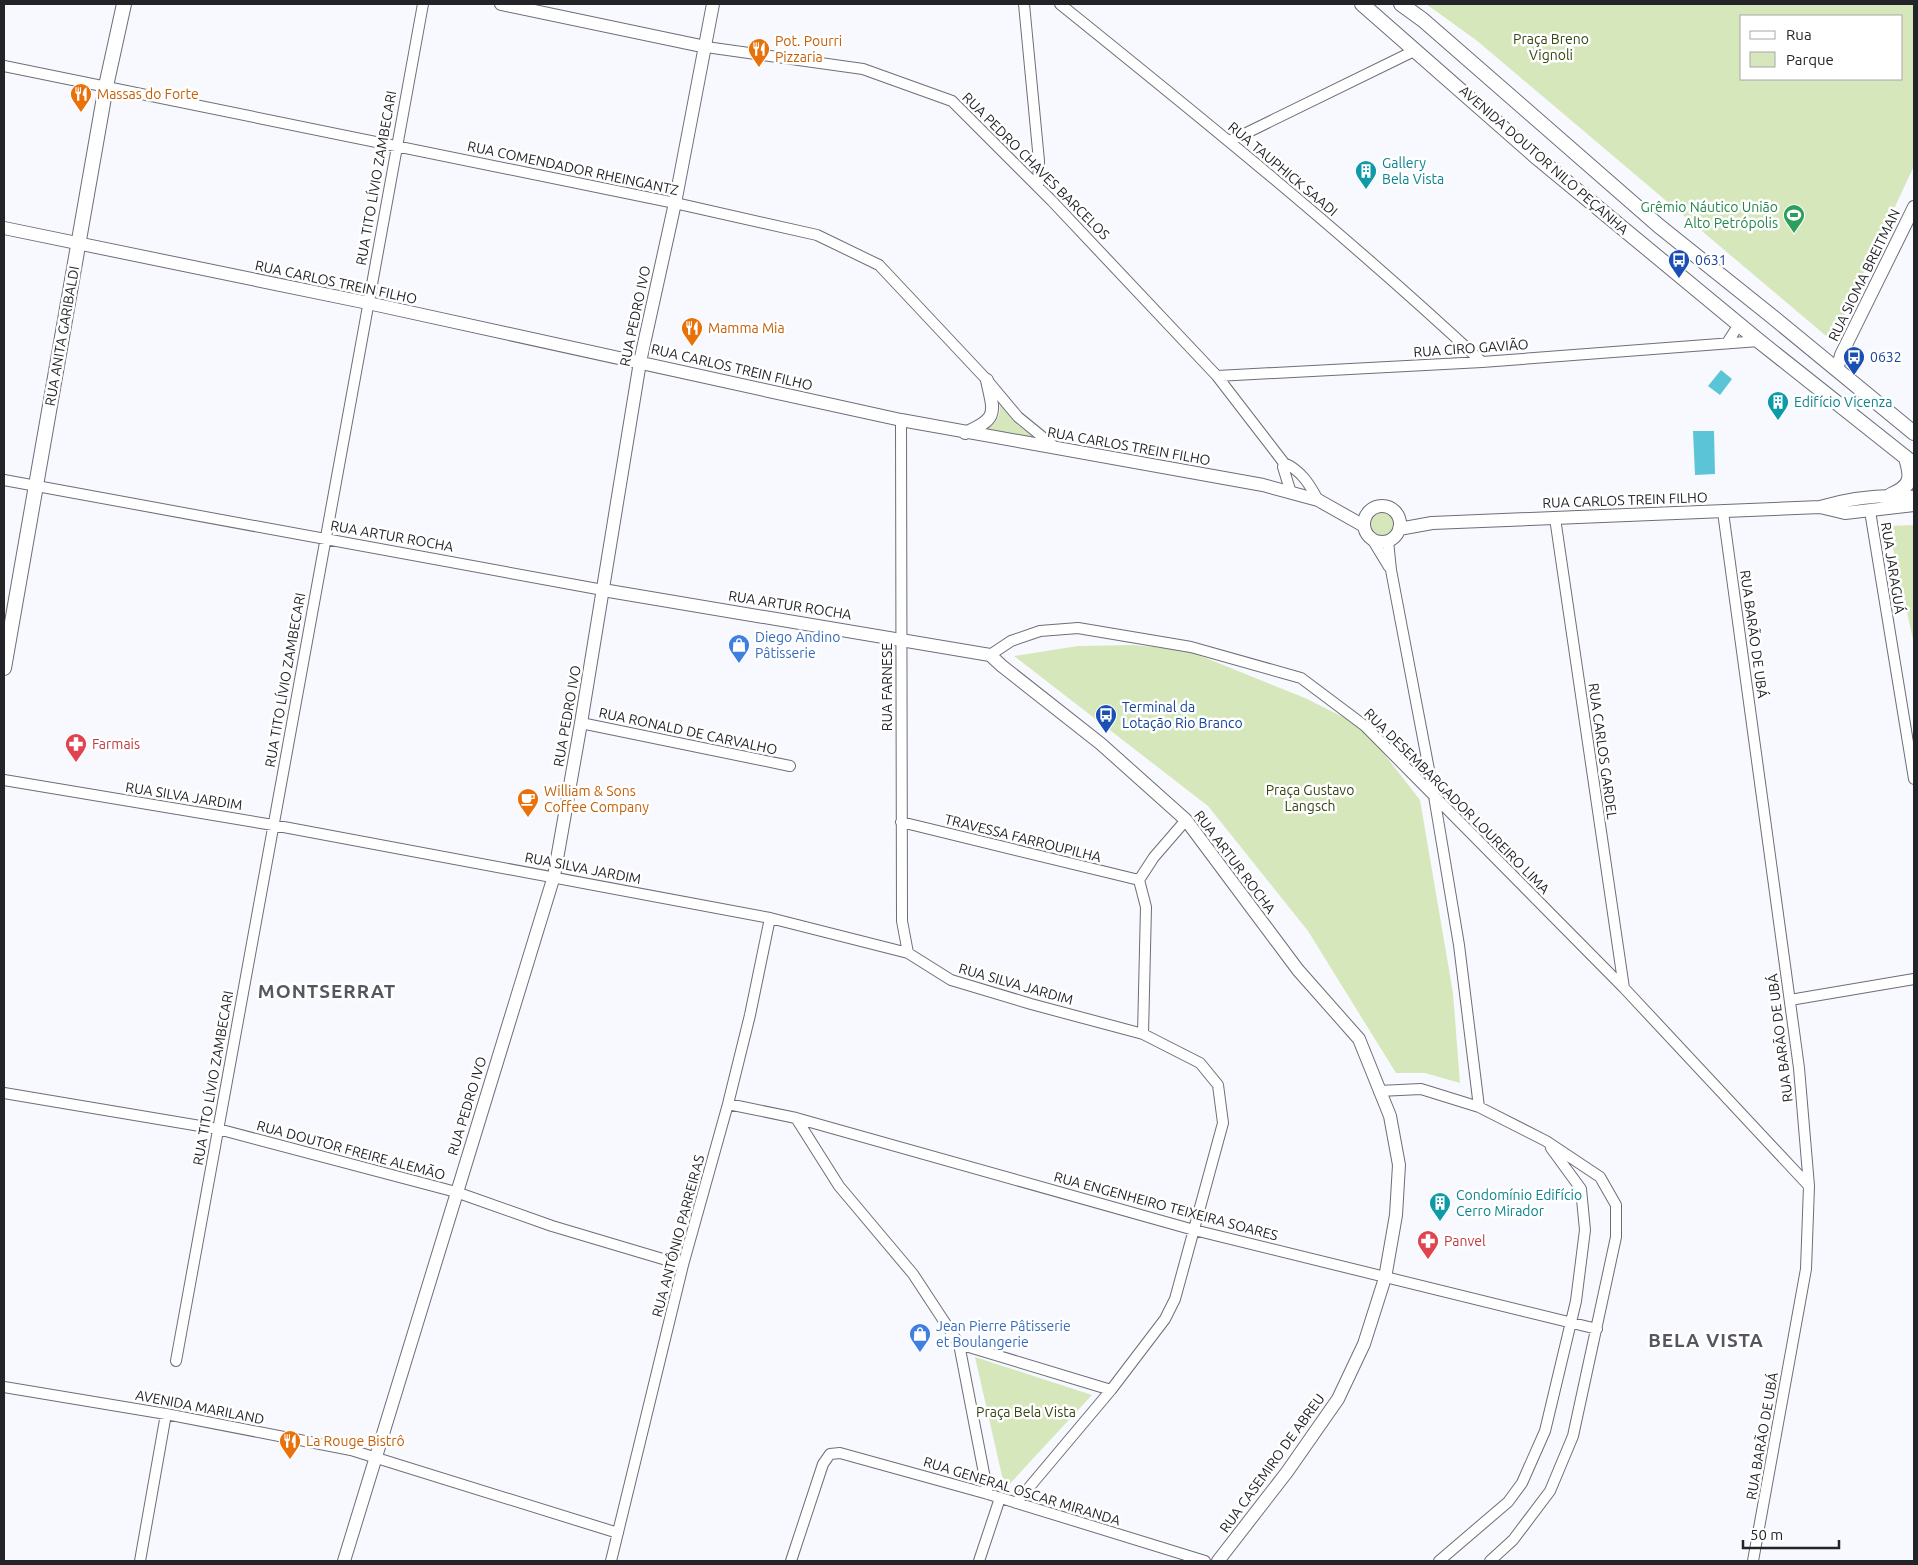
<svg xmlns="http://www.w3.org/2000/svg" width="1918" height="1565" font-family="Ubuntu,sans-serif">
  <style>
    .green { fill: #d6e7bb; fill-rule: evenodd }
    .water { fill: #5bc5d7 }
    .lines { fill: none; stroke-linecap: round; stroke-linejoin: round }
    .minor-casing { stroke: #6c6e79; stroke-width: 12 }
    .tertiary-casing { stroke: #6c6e79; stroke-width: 14 }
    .secondary-casing { stroke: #6c6e79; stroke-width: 16 }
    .minor { stroke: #fff; stroke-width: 10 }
    .tertiary { stroke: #fff; stroke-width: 12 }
    .secondary { stroke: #fff; stroke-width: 14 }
    .labels { text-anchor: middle; stroke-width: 5; stroke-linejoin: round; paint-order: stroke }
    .park-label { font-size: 14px; fill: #354511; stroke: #fff }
    .food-label { font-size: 14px; fill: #c56008; stroke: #fff; text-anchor: start }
    .street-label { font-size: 14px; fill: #232428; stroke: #fff }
    .culture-label { font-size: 14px; fill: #0d838f; stroke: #fff; text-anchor: start }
    .leisure-label { font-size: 14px; fill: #27864d; stroke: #fff; text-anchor: end }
    .transit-label { font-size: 14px; fill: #164399; stroke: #fff; text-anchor: start }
    .shop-label { font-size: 14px; fill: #366cbe; stroke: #fff; text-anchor: start }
    .health-label { font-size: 14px; fill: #be3a42; stroke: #fff; text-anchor: start }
    .district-label { font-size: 19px; font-weight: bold; letter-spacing: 1px; fill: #555660; stroke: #fff }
  </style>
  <rect width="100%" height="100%" fill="#f8f9fe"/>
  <path class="green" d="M1426,4H1914V166L1832,341L1476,40ZM1742,16H1902V79H1742Z
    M999,402L1014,422L1040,442L977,432C993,428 1003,419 999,402Z
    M1369 524a13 13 0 1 1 26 0a13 13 0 1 1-26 0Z
    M1914,525V644L1888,526Z
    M1133,645L1186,650L1305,698L1363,727L1420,800L1453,993L1460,1083L1425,1073H1396L1308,931L1208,806L1014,656L1078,646Z
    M975,1357L1092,1395L1005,1489Z"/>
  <path class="water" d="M1721,370L1732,379L1720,395L1708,386Z
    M1693,431H1714L1715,474L1695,475Z"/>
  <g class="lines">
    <g class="minor-casing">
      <path id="minor" d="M1024,4L1039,161L1038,187
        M1060,4C1204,120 1347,236 1482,362
        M706,47L863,69L952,101L1052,201L1217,376L1284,463C1301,470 1310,485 1318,500
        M4,66L675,203L817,235L879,265L987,380L1018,417L1056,448
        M1230,141L1416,50
        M1727,343L1736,329L1737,322
        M1217,376L1482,362L1759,341
        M901,420L902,921L908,953
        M1284,463L1283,467L1291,493
        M4,480L603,590
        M1870,511L1914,779
        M1723,512L1799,1068L1809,1186L1806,1269L1753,1561
        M1555,518L1624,988
        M1372,539L1389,567
        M1388,541L1391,570L1434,796L1459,945L1479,1107
        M990,655L1011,641L1040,631L1078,628L1191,647L1301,678L1365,726L1624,988L1809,1186
        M581,723L790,766
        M4,780L273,825L770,918L908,953L951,980L1031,1004L1143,1034L1200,1063L1218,1085L1223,1123L1175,1299L1165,1319L1111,1390L1016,1503
        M901,822L1139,880
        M1790,1000L1914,979
        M1143,1034L1146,907L1139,880L1154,857L1186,820
        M1379,1091L1421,1089L1479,1107L1546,1141L1600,1177L1616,1205V1237L1573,1436L1550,1491L1513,1540L1490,1561
        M4,1093L218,1129L456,1192L552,1226L683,1265
        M728,1104L796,1118L1194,1230L1597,1329
        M796,1118L839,1186L913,1274L959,1344L988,1494
        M959,1344L1111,1390
        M176,1361L423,4
        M4,1387L166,1414L351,1450L618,1533
        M140,1561L166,1414
        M611,1561L683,1265L728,1104L750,1015L770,918
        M791,1561L823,1464L830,1454L840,1453L988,1494L1205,1561
        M979,1561L1000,1498
        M1439,1561L1508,1502L1522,1483L1545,1431L1576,1301L1585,1230L1581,1189L1551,1148"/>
    </g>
    <g class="tertiary-casing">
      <path id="tertiary" d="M501,4L706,47
        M4,228L368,303L901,420L1263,485L1318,500L1364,526
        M1837,370L1841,355L1914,207
        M965,433C999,418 994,413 987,380
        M1364 524a18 18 0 1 1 36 0a18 18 0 1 1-36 0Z
        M1820,507L1845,513L1914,505
        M1399,529L1432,523L1820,507C1851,498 1882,494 1914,497
        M603,590L990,655L1002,666L1101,744L1186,820L1298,970L1359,1039L1390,1116L1399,1165L1396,1215L1385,1278L1364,1344L1338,1399L1287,1472L1218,1561
        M344,1561L554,876L581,723L640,362L675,203L713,4"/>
    </g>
    <g class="secondary-casing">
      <path id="secondary" d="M1362,4L1534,155L1759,341L1914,464
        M1401,4L1423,20L1659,226L1774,318L1914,433
        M1891,495C1912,486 1912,478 1906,458
        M4,668L106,86L124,4"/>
    </g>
    <use href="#minor" class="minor"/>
    <use href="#tertiary" class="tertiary"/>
    <use href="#secondary" class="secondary"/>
  </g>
  <defs>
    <g id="restaurant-pin" transform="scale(1.125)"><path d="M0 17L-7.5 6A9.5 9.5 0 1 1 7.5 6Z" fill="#e8710a" stroke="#fff"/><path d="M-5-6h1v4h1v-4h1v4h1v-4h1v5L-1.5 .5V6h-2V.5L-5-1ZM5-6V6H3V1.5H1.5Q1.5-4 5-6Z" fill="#fff"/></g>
    <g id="building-pin" transform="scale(1.125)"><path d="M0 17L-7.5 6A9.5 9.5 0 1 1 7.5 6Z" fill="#0f9aa8" stroke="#fff"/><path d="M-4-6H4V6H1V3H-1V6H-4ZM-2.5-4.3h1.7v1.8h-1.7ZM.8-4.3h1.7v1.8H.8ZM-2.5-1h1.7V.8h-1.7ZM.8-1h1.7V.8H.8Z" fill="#fff"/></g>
    <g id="stadium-pin" transform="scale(1.125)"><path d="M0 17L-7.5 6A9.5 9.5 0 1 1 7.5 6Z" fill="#2e9e5b" stroke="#fff"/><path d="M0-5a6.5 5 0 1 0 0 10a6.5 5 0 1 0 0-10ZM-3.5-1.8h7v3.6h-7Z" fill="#fff"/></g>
    <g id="bus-pin" transform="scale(1.125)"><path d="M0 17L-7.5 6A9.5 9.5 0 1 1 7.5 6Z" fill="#1a4fb4" stroke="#fff"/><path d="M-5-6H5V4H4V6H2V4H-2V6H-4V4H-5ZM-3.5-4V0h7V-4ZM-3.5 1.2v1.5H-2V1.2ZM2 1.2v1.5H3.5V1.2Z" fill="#fff"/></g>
    <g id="shop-pin" transform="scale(1.125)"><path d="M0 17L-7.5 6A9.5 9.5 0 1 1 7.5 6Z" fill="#3f7fe0" stroke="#fff"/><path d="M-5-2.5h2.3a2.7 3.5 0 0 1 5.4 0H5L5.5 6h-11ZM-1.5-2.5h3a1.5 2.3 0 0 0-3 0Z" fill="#fff"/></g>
    <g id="pharmacy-pin" transform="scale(1.125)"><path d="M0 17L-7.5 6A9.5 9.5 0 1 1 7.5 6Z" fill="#e0444e" stroke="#fff"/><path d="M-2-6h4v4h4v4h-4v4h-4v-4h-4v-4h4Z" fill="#fff"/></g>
    <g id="cafe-pin" transform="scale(1.125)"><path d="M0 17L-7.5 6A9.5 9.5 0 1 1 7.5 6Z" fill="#e8710a" stroke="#fff"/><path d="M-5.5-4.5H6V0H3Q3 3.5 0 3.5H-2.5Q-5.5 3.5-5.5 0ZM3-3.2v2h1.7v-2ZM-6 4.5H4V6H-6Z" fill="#fff"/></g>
  </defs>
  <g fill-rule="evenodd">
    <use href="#restaurant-pin" x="759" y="49"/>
    <use href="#restaurant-pin" x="81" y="94"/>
    <use href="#building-pin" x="1366" y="171"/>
    <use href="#stadium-pin" x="1794" y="215"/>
    <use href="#bus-pin" x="1679" y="260"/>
    <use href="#restaurant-pin" x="692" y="328"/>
    <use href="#bus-pin" x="1854" y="357"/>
    <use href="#building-pin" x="1778" y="402"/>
    <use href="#shop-pin" x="739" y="645"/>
    <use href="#bus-pin" x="1106" y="715"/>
    <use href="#pharmacy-pin" x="76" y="744"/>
    <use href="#cafe-pin" x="528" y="799"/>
    <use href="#building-pin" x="1440" y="1203"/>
    <use href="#pharmacy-pin" x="1428" y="1241"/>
    <use href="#shop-pin" x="920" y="1334"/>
    <use href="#restaurant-pin" x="290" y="1441"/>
  </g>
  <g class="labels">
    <g class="park-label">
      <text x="1551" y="44">Praça Breno<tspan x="1551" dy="16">Vignoli</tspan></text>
      <text x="1310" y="795">Praça Gustavo<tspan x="1310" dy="16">Langsch</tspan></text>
      <text x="1026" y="1417">Praça Bela Vista</text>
    </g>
    <g class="food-label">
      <text x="775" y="46">Pot. Pourri<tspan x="775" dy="16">Pizzaria</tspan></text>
      <text x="97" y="99">Massas do Forte</text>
      <text x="708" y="333">Mamma Mia</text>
      <text x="544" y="796">William &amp; Sons<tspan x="544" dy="16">Coffee Company</tspan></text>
      <text x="306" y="1446">La Rouge Bistrô</text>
    </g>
    <g class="street-label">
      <text transform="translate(1544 160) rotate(41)" y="5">AVENIDA DOUTOR NILO PEÇANHA</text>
      <text transform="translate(1036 166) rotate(45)" y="5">RUA PEDRO CHAVES BARCELOS</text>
      <text transform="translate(573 168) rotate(12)" y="5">RUA COMENDADOR RHEINGANTZ</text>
      <text transform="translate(1283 169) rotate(40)" y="5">RUA TAUPHICK SAADI</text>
      <text transform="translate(376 178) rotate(-80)" y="5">RUA TITO LÍVIO ZAMBECARI</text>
      <text transform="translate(1864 275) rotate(-64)" y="5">RUA SIOMA BREITMAN</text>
      <text transform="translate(336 282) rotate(12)" y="5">RUA CARLOS TREIN FILHO</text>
      <text transform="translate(635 316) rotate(-78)" y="5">RUA PEDRO IVO</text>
      <text transform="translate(62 336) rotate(-80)" y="5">RUA ANITA GARIBALDI</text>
      <text transform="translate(1471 348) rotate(-4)" y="5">RUA CIRO GAVIÃO</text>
      <text transform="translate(732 367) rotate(13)" y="5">RUA CARLOS TREIN FILHO</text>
      <text transform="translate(1129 446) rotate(10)" y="5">RUA CARLOS TREIN FILHO</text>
      <text transform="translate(1625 500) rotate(-2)" y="5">RUA CARLOS TREIN FILHO</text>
      <text transform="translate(392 536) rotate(10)" y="5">RUA ARTUR ROCHA</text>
      <text transform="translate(1893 568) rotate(81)" y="5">RUA JARAGUÁ</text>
      <text transform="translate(790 605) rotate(9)" y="5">RUA ARTUR ROCHA</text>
      <text transform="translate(1754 634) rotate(82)" y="5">RUA BARÃO DE UBÁ</text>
      <text transform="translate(285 680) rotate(-80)" y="5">RUA TITO LÍVIO ZAMBECARI</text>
      <text transform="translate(887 687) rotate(-90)" y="5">RUA FARNESE</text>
      <text transform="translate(567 716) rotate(-80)" y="5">RUA PEDRO IVO</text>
      <text transform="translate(688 731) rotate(12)" y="5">RUA RONALD DE CARVALHO</text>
      <text transform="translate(1603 751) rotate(82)" y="5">RUA CARLOS GARDEL</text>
      <text transform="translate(184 796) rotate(9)" y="5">RUA SILVA JARDIM</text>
      <text transform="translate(1457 801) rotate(45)" y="5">RUA DESEMBARGADOR LOUREIRO LIMA</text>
      <text transform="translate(1023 838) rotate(14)" y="5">TRAVESSA FARROUPILHA</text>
      <text transform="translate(1235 862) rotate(53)" y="5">RUA ARTUR ROCHA</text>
      <text transform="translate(583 868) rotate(11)" y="5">RUA SILVA JARDIM</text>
      <text transform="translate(1016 984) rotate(16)" y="5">RUA SILVA JARDIM</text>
      <text transform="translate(1780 1038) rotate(-97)" y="5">RUA BARÃO DE UBÁ</text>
      <text transform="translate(213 1078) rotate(-80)" y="5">RUA TITO LÍVIO ZAMBECARI</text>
      <text transform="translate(467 1106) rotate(-73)" y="5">RUA PEDRO IVO</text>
      <text transform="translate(351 1150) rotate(15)" y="5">RUA DOUTOR FREIRE ALEMÃO</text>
      <text transform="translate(1166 1206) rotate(15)" y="5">RUA ENGENHEIRO TEIXEIRA SOARES</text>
      <text transform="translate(678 1236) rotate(-75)" y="5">RUA ANTÔNIO PARREIRAS</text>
      <text transform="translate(200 1407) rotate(11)" y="5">AVENIDA MARILAND</text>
      <text transform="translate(1762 1436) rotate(-80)" y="5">RUA BARÃO DE UBÁ</text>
      <text transform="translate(1272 1463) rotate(-54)" y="5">RUA CASEMIRO DE ABREU</text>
      <text transform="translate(1022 1491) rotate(17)" y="5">RUA GENERAL OSCAR MIRANDA</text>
    </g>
    <g class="culture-label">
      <text x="1382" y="168">Gallery<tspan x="1382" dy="16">Bela Vista</tspan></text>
      <text x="1794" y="407">Edifício Vicenza</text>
      <text x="1456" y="1200">Condomínio Edifício<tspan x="1456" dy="16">Cerro Mirador</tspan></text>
    </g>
    <g class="leisure-label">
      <text x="1778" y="212">Grêmio Náutico União<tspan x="1778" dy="16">Alto Petrópolis</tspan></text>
    </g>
    <g class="transit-label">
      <text x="1695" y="265">0631</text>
      <text x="1870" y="362">0632</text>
      <text x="1122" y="712">Terminal da<tspan x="1122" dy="16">Lotação Rio Branco</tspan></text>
    </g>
    <g class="shop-label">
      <text x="755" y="642">Diego Andino<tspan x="755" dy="16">Pâtisserie</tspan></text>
      <text x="936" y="1331">Jean Pierre Pâtisserie<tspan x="936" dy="16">et Boulangerie</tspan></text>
    </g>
    <g class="health-label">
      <text x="92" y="749">Farmais</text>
      <text x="1444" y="1246">Panvel</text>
    </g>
    <g class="district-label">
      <text x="327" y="998">MONTSERRAT</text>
      <text x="1706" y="1347">BELA VISTA</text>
    </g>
  </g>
  <rect width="1918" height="1565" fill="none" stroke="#232428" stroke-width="10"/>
  <rect x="1740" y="15" width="162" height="65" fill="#ffffff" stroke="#a7a7a9"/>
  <rect x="1750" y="31" width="25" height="8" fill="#ffffff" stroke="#a7a7a9"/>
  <text x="1786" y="40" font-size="15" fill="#232428">Rua</text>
  <rect x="1750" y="52" width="25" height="15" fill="#d6e7bb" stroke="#a7a7a9"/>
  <text x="1786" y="65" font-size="15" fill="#232428">Parque</text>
  <path d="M1743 1540v8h96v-8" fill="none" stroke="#232428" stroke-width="2.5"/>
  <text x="1750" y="1540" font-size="15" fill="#232428" stroke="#ffffff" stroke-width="4" paint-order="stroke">50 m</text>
</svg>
